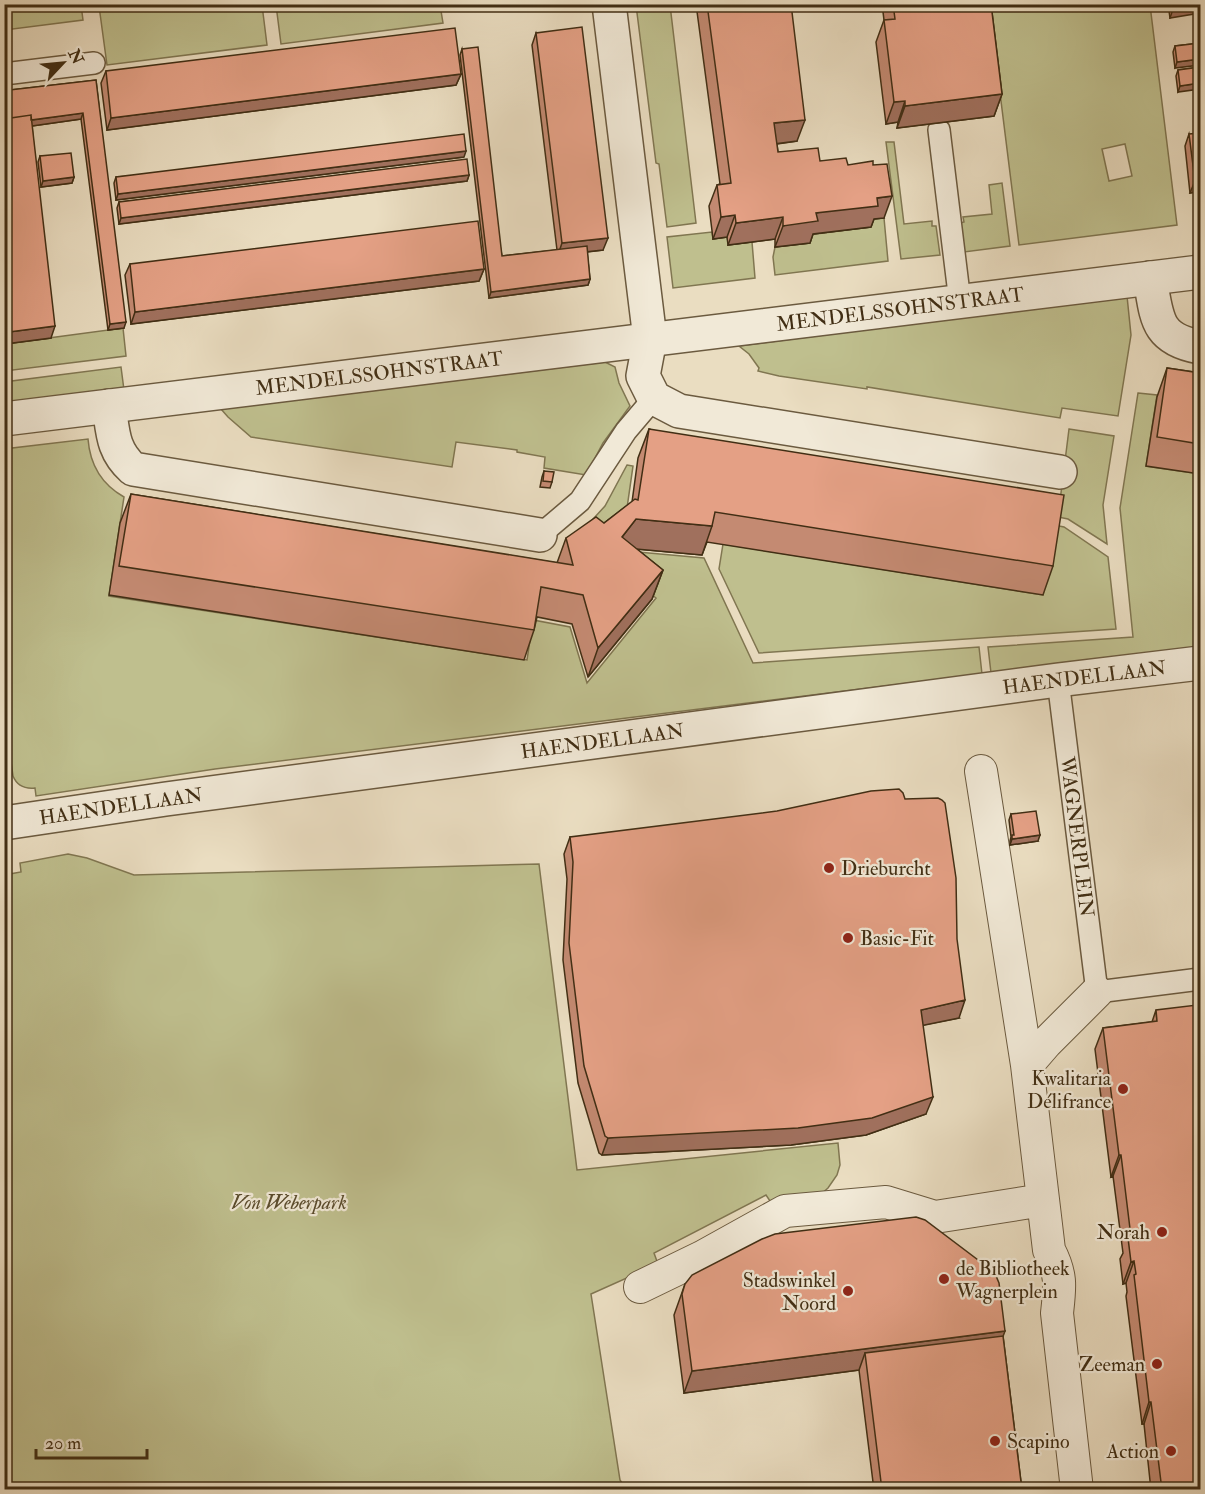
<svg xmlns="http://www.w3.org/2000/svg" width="1205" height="1494" font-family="'IM FELL Double Pica',serif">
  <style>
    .green { fill: #bfbf8e; stroke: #807651; stroke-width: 1.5; fill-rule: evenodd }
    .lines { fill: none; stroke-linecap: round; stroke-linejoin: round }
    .service-casing { stroke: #6b5a3f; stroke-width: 24 }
    .pedestrian-casing { stroke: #6b5a3f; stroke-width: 34 }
    .minor-casing { stroke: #6b5a3f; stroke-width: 36 }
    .service { stroke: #f1e9d7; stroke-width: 21 }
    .pedestrian { stroke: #f1e9d7; stroke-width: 32 }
    .minor { stroke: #f1e9d7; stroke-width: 33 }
    .wall { fill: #c48a72; stroke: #412e14; stroke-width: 1.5 }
    .shaded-wall { fill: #a0705d; stroke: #412e14; stroke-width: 1.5 }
    .building { fill: #e4a085; stroke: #412e14; stroke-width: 1.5 }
    .poi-dot { fill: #8f2418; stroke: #f1e9d7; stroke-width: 2 }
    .labels { text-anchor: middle; stroke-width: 4.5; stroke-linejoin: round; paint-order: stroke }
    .street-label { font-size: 20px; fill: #412e14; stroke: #f1e9d7 }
    .poi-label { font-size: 20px; fill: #412e14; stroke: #f1e9d7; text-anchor: end }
    .park-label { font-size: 20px; font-style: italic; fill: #5a4b2c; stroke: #f1e9d7 }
  </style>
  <rect width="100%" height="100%" fill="#eaddc1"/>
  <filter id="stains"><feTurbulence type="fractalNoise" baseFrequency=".00333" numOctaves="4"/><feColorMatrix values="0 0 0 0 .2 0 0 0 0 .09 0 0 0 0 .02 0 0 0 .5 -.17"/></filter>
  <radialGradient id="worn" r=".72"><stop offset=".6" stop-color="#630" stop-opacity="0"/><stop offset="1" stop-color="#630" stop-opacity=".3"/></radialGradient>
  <path class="green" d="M4,5H81L83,20L5,30Z
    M92,5H262L267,45L107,65L99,6H92Z
    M356,5H440L443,23L281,44L276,5H311L313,10L317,11L322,8V5H347L351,7Z
    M636,5H670L696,223L667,227L659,164L656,163Z
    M989,5H1150L1177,225L1019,245ZM1125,144L1132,176L1109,181L1102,149Z
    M886,142H894L904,224L932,221V226H936L940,255L901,259Z
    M1002,183L1010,246L964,252L960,223L964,222L963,217L992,214L989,185Z
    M884,218L888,261L775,275L773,257L775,247L809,243L808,235L870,227L869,219Z
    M712,232L713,239L727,237L729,245L752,242L755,278L673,288L667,237Z
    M1127,296L1131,335L1118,416L1062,408L1060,418L867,387V389L779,376L758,371L759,368L749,354L739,346Z
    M123,328L126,356L5,371L4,344Z
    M605,362L615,367L619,383L630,406L603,443L586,475L544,468L545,457L517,452V450L456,442L452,467L251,437L228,417L221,409Z
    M121,367L124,390L5,405L4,382Z
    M1138,393L1157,395L1146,466L1200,474V647L991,673L988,647L1133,637L1120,508Z
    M1069,429L1114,436L1103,505L1107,544L1068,519L1058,517Z
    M88,439C90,465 101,484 124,497L109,596L527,660L533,620L570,627L587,683L656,598L616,565L627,551L704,558L753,663L979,647L982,674L215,769L36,796L35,788C25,789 17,786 13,776L5,718L4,449Z
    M627,465L633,466L625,522L584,529L605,506Z
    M1054,525L1064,527L1108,557L1116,629L759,653L719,569L723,544L1043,595Z
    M68,854L87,858L134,875L539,864L577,1170L838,1143L840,1165L837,1175L828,1188L820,1195L772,1204L766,1195L654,1253L658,1264L591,1294L620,1480L626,1489H5L4,879L10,878V874L21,872L20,863Z"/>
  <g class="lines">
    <g class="service-casing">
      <g id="service">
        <path d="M4,74L94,63"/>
        <path d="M939,130L960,302"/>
        <path d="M540,535L580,501L626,431L654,398"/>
        <path id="s1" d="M1058,680L1097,992L1200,979"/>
      </g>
    </g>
    <g class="pedestrian-casing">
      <path id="pedestrian" d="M981,771L1027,1065L1049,1250C1062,1275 1060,1287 1057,1313L1077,1490
        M1027,1065L1046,1043L1097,992
        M640,1287L702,1257L785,1211L886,1202L935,1217L1043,1200"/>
    </g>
    <g class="minor-casing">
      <g id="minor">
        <path d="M609,4L650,339L643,376L654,398L679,411L1060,472"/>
        <path d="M1150,278C1157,317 1155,339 1200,347"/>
        <path d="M109,406C113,432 112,450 133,469L540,535"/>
        <path id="s2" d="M4,419L1200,272"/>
        <path id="s3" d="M4,823L166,799L1058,680L1200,663"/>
      </g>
    </g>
    <use href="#service" class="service"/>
    <use href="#pedestrian" class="pedestrian"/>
    <use href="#minor" class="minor"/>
  </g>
  <path class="wall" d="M696,4H791L797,141L777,144L778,152L820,161L848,165L884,218L874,219L871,227L813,234L810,243L775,247V239L728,245L727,237L713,239L709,206L717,185L720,184Z
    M882,4H991L1002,94L994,116L897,128L898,122L886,124L876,42L884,20Z
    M1168,4H1200L1170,18Z
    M536,33L603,250L587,252L590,279L588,285L489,298L460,55L462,49L502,256L557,250L532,45Z
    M1200,43L1175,68L1173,52L1175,46Z
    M1200,67L1178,92L1176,76L1178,70Z
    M106,71L461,74L456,85L107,130L101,83Z
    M96,80L124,328L108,330L81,119L32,126L51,338L5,344L4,86L10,90Z
    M1189,134L1200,191L1190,193L1185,146Z
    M40,156L74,177L72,183L41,187L38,162Z
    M464,157L116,200L114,183L116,177Z
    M469,175L467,181L119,224L117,208L119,202Z
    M130,264L484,269L479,281L131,324L125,275Z
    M1167,368L1200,373V474L1146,466L1157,397Z
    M649,429L1053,566L1043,595L707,542L702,555L637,549L663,570L652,599L588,677L572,624L537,617L534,630L524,660L109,595L120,523L131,494L557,563L566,538L604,523L632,502L638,458Z
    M544,471L552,482L550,488L540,487L542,477Z
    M1011,814L1038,841L1010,845V841L1011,837L1009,820Z
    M570,837L959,1018L923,1025L926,1114L866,1135L791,1145L602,1155L599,1153L578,1083L563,960L567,879L564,854Z
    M1156,1010L1200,1490H1151L1144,1424H1142L1126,1296L1127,1292L1126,1283L1123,1284L1120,1259L1123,1253L1113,1176L1111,1177L1095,1049L1103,1028L1152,1022Z
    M685,1284L1003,1336L1022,1490H874L859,1370L684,1393L674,1315Z"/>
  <path class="shaded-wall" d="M1185,4H1200V13L1170,18L1174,6Z
    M1200,59V65L1175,68L1177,62Z
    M461,74L456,85L107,130L111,118Z
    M1200,83V89L1178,92L1180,86Z
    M1002,94L994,116L897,128L905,106Z
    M905,101L898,122L886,124L894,102Z
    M83,113L81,119L4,130V124Z
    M805,120L797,141L766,145L774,123Z
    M466,151L464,157L116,200L118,194Z
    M469,175L467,181L119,224L121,218Z
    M74,177L72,183L41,187L43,181Z
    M1200,180V191L1190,193L1195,181Z
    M892,196L884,218L874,219L871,227L813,234L810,243L775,247L783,226L816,213L877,198Z
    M735,215L727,237L713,239L721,217Z
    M783,217L775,239L728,245L736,223Z
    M608,238L603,250L558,255L562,243Z
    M484,269L479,281L131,324L135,312Z
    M590,279L588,285L489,298L491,292Z
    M126,322L124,328L108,330L110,324Z
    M55,326L51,338L5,344L9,332Z
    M636,519L712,526L702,555L625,548L622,537Z
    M663,570L652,599L588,677L598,648Z
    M1040,835L1038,841L1010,845L1012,839Z
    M965,1000L959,1018L915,1027L921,1010Z
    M933,1097L926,1114L866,1135L791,1145L602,1155L608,1138Z
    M1119,1155H1121L1113,1176L1111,1177Z
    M1134,1261L1126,1283L1123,1284L1131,1262Z
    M1005,1331L997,1353H865L859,1370L684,1393L692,1371Z
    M1149,1402H1151L1144,1424H1142Z"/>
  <path class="building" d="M707,4H791L805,120L774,123L778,152L818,148L820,161L846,158L848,165L873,161V165L887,164L892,196L877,198L878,206L816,213L818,221L783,226V217L736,223L735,215L721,217L717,185L731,183Z
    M893,4H991L1002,94L905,106V101L894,102L884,20L895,19Z
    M582,27L608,238L562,243L536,33Z
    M455,28L461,74L111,118L106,71Z
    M1200,43V59L1177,62L1175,46Z
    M478,47L502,256L587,246L590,279L491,292L462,49Z
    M1200,67V83L1180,86L1178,70Z
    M96,80L126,322L110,324L83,113L31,120V115L4,119V86H9L10,90Z
    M31,115L55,326L9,332L4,293V119Z
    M1200,133V180L1195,181L1189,134Z
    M464,134L466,151L118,194L116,177Z
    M71,153L74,177L43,181L40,156Z
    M467,159L469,175L121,218L119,202Z
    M478,221L484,269L135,312L130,264Z
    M1167,368L1200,373V444L1157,437Z
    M649,429L1064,495L1053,566L715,512L712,526L636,519L622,537L663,570L598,648L583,595L541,587L534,630L119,566L131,494L573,565L566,538L596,517L604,523L635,499L638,500Z
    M544,471L554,472L552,482L543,481Z
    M899,789L903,793L905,799L938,798L942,800L945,803L956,878L957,939L965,1000L921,1010L933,1097L872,1118L798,1128L608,1138L605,1136L584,1066L569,943L573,862L570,837L777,811L871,791Z
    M1036,811L1040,835L1012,839V835H1014L1011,814Z
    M1197,1005L1200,1037V1490H1162L1151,1402H1149L1134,1275L1136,1274L1134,1261L1131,1262L1128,1238L1131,1237L1121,1155H1119L1103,1028L1157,1021L1156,1010Z
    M916,1217L925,1220L990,1269L996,1276L999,1283L1005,1331L692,1371L682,1294L685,1284L692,1275L762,1239L775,1234Z
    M1003,1336L1022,1490H882L865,1353Z"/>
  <g class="poi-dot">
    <circle cx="829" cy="868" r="6"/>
    <circle cx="848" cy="938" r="6"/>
    <circle cx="1123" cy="1089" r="6"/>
    <circle cx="1162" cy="1232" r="6"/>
    <circle cx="944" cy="1279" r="6"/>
    <circle cx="848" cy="1291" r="6"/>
    <circle cx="1157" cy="1364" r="6"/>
    <circle cx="995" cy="1441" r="6"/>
    <circle cx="1171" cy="1451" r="6"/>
  </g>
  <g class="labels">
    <g class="street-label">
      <text dy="7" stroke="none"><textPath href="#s2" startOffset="903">MENDELSSOHNSTRAAT</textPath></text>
      <text dy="7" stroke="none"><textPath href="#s2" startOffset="378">MENDELSSOHNSTRAAT</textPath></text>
      <text dy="7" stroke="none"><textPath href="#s3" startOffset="1090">HAENDELLAAN</textPath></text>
      <text dy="7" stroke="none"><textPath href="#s3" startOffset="604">HAENDELLAAN</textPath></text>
      <text dy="7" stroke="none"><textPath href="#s3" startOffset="118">HAENDELLAAN</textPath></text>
      <text dy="7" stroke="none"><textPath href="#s1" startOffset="158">WAGNERPLEIN</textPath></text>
    </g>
    <g class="poi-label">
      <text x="841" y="875" text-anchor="start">Drieburcht</text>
      <text x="860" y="945" text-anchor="start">Basic-Fit</text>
      <text x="1111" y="1085">Kwalitaria<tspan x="1111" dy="23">Délifrance</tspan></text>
      <text x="1150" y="1239">Norah</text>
      <text x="956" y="1275" text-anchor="start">de Bibliotheek<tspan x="956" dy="23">Wagnerplein</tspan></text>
      <text x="836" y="1287">Stadswinkel<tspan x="836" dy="23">Noord</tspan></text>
      <text x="1145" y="1371">Zeeman</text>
      <text x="1007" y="1448" text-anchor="start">Scapino</text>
      <text x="1159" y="1458">Action</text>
    </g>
    <g class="park-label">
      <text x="289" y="1209">Von Weberpark</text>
    </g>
  </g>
  <rect width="1205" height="1494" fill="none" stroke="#eaddc1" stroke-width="24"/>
  <rect x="6" y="6" width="1193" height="1482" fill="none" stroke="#412e14" stroke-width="3"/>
  <rect x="12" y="12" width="1181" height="1470" fill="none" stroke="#412e14" stroke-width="1.5"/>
  <g transform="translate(63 63) rotate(64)" stroke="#f1e9d7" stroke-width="4.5" paint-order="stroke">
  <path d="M0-4.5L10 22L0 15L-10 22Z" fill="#412e14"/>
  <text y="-9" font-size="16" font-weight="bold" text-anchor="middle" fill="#412e14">N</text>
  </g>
  <path d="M36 1449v9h111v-9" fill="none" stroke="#412e14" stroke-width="3"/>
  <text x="45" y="1449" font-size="18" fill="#412e14" stroke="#f1e9d7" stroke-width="4.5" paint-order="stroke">20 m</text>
  <rect width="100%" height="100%" filter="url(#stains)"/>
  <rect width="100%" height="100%" fill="url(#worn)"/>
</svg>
